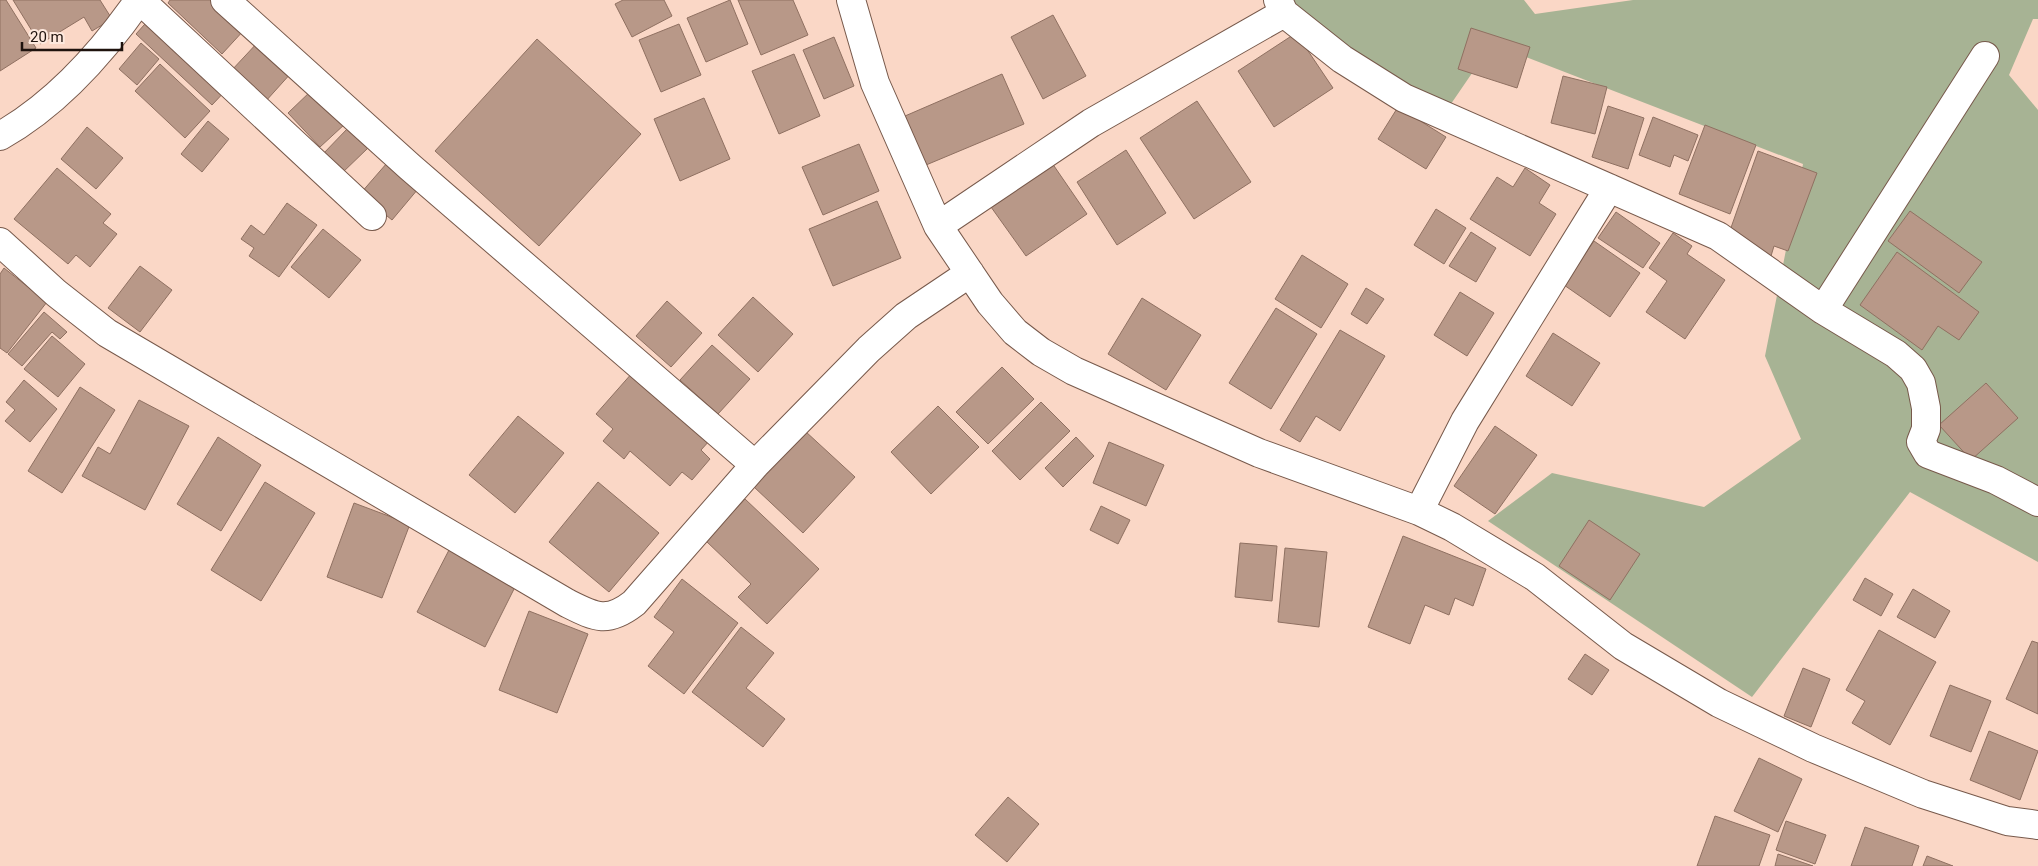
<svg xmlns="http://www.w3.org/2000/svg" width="2038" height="866" font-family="Roboto,sans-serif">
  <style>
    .green { fill: #a7b394 }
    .building { fill: #b89888; stroke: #8f7061 }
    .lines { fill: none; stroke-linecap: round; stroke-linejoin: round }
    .minor-casing { stroke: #77594b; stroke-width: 30 }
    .minor { stroke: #fff; stroke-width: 28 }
  </style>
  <rect width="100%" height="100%" fill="#fad7c6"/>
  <path class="green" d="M1270,0H1524L1535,14L1633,0H2038V19H2033L2009,75L2038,110V562L1910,492L1752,697L1488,521L1552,473L1704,507L1801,439L1765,356L1803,164L1492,44L1442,117Z"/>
  <path class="building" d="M0,0H6L36,48L0,71Z
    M13,0H100L112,19L92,31L84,17L40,44Z
    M170,0H215L245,29L222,54L168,3Z
    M623,0H664L672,16L632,37L615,4Z
    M730,0L748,44L706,62L687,18Z
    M738,0H793L808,35L761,55Z
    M153,15L229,87L212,105L136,34Z
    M1053,15L1086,76L1043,99L1011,37Z
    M679,24L701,75L661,92L639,40Z
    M1471,28L1530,47L1517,88L1458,69Z
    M1296,33L1333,88L1274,127L1238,71Z
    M834,37L854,86L824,99L803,50Z
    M537,39L641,134L539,246L435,151Z
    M259,41L292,72L265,102L231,71Z
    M141,43L159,59L137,85L119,69Z
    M794,54L820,116L779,134L752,71Z
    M160,64L210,111L185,138L135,91Z
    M1002,74L1024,124L926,165L905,116Z
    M1563,76L1607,87L1595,134L1551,123Z
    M312,90L345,124L320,147L288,113Z
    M704,98L730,159L680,181L654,119Z
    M1197,101L1251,182L1194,219L1140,138Z
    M1608,106L1644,118L1628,169L1592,157Z
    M1398,107L1446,137L1426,169L1378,139Z
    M1653,117L1698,135L1688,161L1674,155L1670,167L1639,155Z
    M208,121L229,139L202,172L181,154Z
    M1705,125L1756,145L1730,214L1679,194Z
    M87,127L123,158L96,189L61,159Z
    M348,128L368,148L341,174L322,155Z
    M859,144L879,191L823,215L802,167Z
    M1126,150L1166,213L1117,245L1077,182Z
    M1758,151L1817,173L1788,251L1774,246L1771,256L1727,239Z
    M387,163L418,189L392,220L360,194Z
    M1052,163L1087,214L1026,256L991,207Z
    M57,168L111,214L103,223L117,234L90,267L76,255L68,264L14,219Z
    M1525,168L1550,185L1539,203L1556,214L1530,256L1470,219L1497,177L1513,187Z
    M877,201L901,258L833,286L809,229Z
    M287,203L317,225L279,277L249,256L254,248L241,239L251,225L264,235Z
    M1436,209L1466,228L1444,264L1414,245Z
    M1910,211L1982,262L1959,293L1888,241Z
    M1616,212L1660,243L1643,268L1598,238Z
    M323,229L361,260L329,298L291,267Z
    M1471,232L1496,248L1476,282L1449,266Z
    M1673,233L1692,246L1687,254L1725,280L1685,339L1646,312L1667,281L1649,268Z
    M1594,241L1640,273L1610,317L1564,285Z
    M1897,252L1979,312L1959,340L1938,326L1922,350L1860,305Z
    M1302,255L1348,284L1321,328L1275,299Z
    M140,266L172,290L140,332L108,308Z
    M4,268L47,302L7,353L0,348V274Z
    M1366,288L1384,299L1367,324L1351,314Z
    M1460,292L1494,313L1467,356L1434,335Z
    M753,297L793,334L758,372L718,335Z
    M1142,298L1201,335L1166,390L1108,354Z
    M667,301L702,333L671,367L636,336Z
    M1276,308L1317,334L1271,409L1229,383Z
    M44,312L67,332L60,339L52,332L22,366L8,354Z
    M1340,330L1385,356L1340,431L1316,416L1300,442L1280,430Z
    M1553,333L1600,363L1572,406L1526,376Z
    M52,336L85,364L58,397L24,369Z
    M712,345L750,379L718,414L680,380Z
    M1002,367L1034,399L988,444L956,412Z
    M633,372L710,440L701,450L710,459L692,480L682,472L670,486L630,451L624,459L603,441L613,429L596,414Z
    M24,380L57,409L30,442L5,421L15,410L6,402Z
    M1986,383L2018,418L1971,460L1939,425Z
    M80,387L115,410L62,493L28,471Z
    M139,400L189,426L145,510L82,476L98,447L110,454Z
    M1041,402L1070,431L1020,480L992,451Z
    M938,406L979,447L931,494L891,452Z
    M518,416L564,453L515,513L469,475Z
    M1495,426L1537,455L1495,514L1454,486Z
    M805,431L855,477L803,533L754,487Z
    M218,437L261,465L221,531L177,504Z
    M1076,437L1094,456L1063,487L1045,468Z
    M1109,442L1164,465L1146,506L1093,483Z
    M265,482L315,513L261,601L211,570Z
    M598,482L659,533L609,592L549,542Z
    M745,499L819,569L767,624L738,597L751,584L706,541Z
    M354,503L410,524L382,598L327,577Z
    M1101,506L1130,520L1118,544L1090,530Z
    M1589,520L1640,554L1610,600L1559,566Z
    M1403,536L1486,569L1473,606L1455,598L1449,615L1425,605L1410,644L1368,627Z
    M1240,543L1277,546L1272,601L1235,597Z
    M1285,548L1327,552L1319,627L1278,622Z
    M449,550L516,585L485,647L417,612Z
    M1865,578L1893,594L1881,616L1853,600Z
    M682,579L738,623L684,694L648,666L674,632L654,617Z
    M1913,589L1950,611L1935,638L1897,617Z
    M529,611L588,634L557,713L499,690Z
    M741,627L774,653L746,688L785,719L763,747L692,692Z
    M1879,630L1936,662L1890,745L1852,723L1865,701L1846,690Z
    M2032,641L2038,643V714L2006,699Z
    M1585,654L1609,670L1592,695L1568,679Z
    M1803,668L1830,679L1811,727L1784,716Z
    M1950,685L1991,701L1971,752L1930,736Z
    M1989,731L2038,751L2020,800L1970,780Z
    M1759,758L1802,779L1778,832L1734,811Z
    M1008,797L1039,824L1007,862L975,835Z
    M1715,816L1770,835L1759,866H1697Z
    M1786,821L1826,835L1815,864L1776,850Z
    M1865,827L1919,846L1912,866H1851Z
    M1778,854L1813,866H1775Z
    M1927,856L1953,866H1923Z"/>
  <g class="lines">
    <g class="minor-casing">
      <path id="minor" d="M140,0L372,216
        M225,0L410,167L755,465
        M851,0L875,83L938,226L990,303L1015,332L1041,352L1074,371L1259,453L1419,511L1452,527L1535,577L1623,646L1719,703L1813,748L1923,794L2007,821L2038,825
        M1278,0L1284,13L1342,59L1404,98L1718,236L1823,310L1896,354L1913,369L1921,383L1926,408V429L1921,442L1928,454L1996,480L2038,502
        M0,136C57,104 102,53 139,0
        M938,226L1091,123L1284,13
        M0,242L56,293L107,333L567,603C595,617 607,624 634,603L755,465L869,349L906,316L970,273
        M1823,310L1985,56
        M1419,511L1465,421L1609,188"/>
    </g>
    <use href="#minor" class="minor"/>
  </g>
  <path d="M22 42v8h100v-8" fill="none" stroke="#1e120d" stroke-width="2.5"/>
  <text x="30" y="42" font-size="15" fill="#1e120d" stroke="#fde8dd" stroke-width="4" paint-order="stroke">20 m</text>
</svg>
